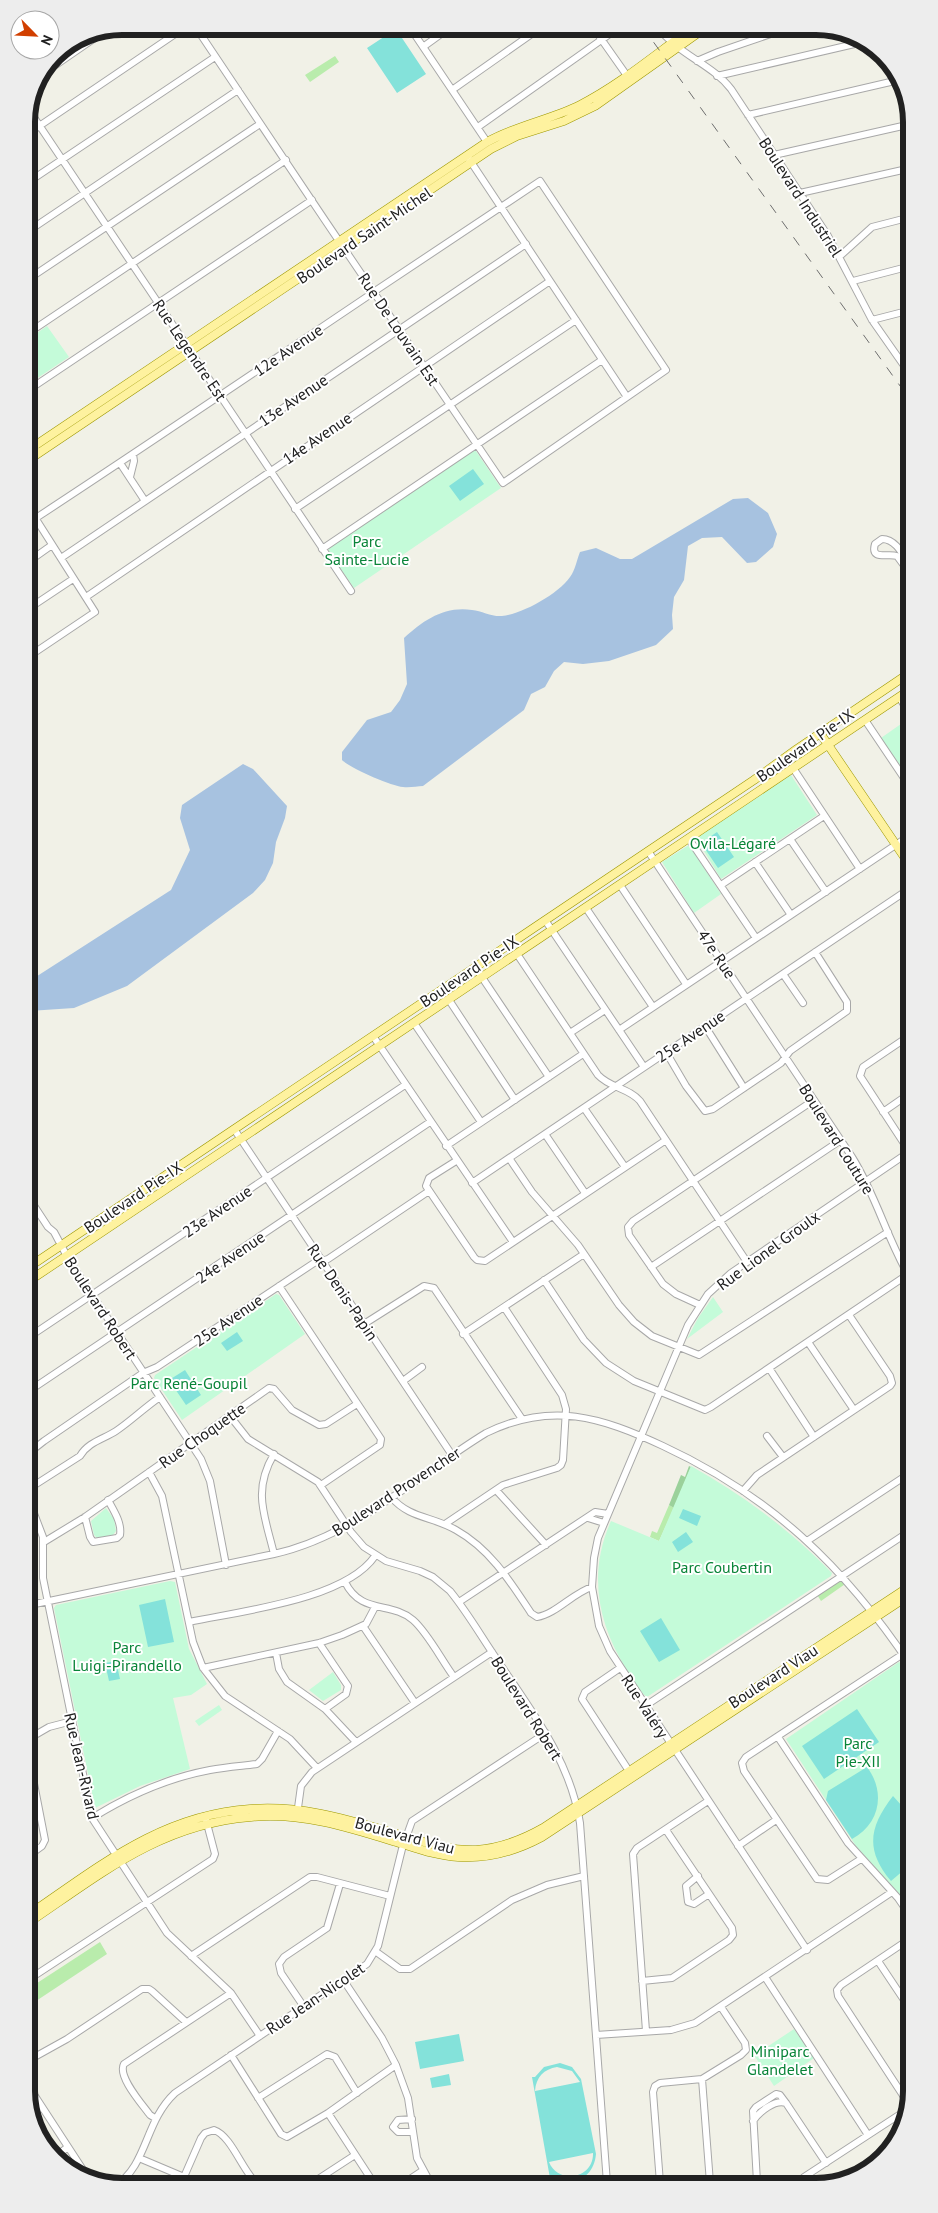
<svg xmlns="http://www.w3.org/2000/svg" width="938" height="2213" font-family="'PT Sans',sans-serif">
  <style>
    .grass { fill: #b9ecac }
    .forest { fill: #9bd19b }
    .park { fill: #c4fbd9 }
    .pitch { fill: #84e2da; fill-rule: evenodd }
    .water { fill: #a7c2e0 }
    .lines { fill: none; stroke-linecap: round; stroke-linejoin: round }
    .minor-casing { stroke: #a8a8a8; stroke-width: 8 }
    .major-casing { stroke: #9d9800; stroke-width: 9 }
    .minor { stroke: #fff; stroke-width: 6 }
    .major { stroke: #fef29f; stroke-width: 8 }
    .rail { stroke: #6f6f6f; stroke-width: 1; stroke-dasharray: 10 10; stroke-linecap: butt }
    .labels { text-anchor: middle; stroke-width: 4; stroke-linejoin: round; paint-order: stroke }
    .street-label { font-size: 16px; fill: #212121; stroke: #fff }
    .park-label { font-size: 16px; fill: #098438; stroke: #fff }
    .rim { fill: none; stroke: #212121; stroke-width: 6 }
  </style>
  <rect width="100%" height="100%" fill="#f1f1e7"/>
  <path class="grass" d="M335,56L339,62L310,82L305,75Z
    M669,1505L674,1508L659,1541L650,1537L652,1531L657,1533Z
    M842,1576L848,1582L821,1601L816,1593Z
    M100,1942L107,1954L33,2003L31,1999V1987Z"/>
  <path class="forest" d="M689,1466L691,1467L674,1508L669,1505L681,1475L685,1477Z"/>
  <path class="park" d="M47,326L69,357L27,385V340Z
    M473,451H476L501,488L354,588L329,552L328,547Z
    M908,719V768L904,771L881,738Z
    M791,775L817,815L721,879L696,838Z
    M689,845L721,894L694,913L662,862Z
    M276,1294L279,1295L305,1334L182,1420L154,1378L155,1375Z
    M713,1297L723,1312L687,1339L698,1318Z
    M691,1466C743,1495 790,1530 832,1573L831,1576L647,1697C639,1692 633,1678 627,1670C597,1623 588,1572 611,1521L659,1541Z
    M106,1508L114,1519L116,1531L113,1535L97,1538L94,1535L91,1521Z
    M170,1581L175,1582L189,1649L207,1684L191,1695L173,1698L190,1769L140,1786L95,1808L54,1608L56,1605Z
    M899,1662L903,1664L911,1676V1907L856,1846L786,1739Z
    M333,1672L341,1685V1690L323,1701L309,1690Z
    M219,1705L222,1710L199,1726L195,1721Z
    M794,2029L814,2058L774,2086L752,2052L755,2049L758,2053Z"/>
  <path class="pitch" d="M396,29L426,74L397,93L367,48Z
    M473,469L484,484L460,501L449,486Z
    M717,832L734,857L718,868L701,843Z
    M237,1332L243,1341L227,1351L221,1343Z
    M185,1370L201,1395L186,1405L169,1380Z
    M683,1509L701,1516L697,1526L679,1518Z
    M686,1532L693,1542L678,1552L672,1542Z
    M165,1599L174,1642L148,1647L139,1605Z
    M661,1618L680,1650L659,1662L640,1631Z
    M116,1661L120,1679L109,1681L105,1663Z
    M857,1709L879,1742L824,1779L802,1746Z
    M867,1767C886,1792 880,1824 852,1839L826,1800L828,1791Z
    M893,1796L911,1816V1864L891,1881C865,1850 869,1827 893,1796Z
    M459,2034L464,2061L420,2069L415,2042Z
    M560,2063L572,2067L581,2079L596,2154C594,2177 575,2187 555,2177V2184H551L532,2077H535L544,2067ZM557,2067L572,2071L580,2082L535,2091C536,2077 544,2069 557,2067ZM593,2153C594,2179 558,2185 549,2162Z
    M449,2074L451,2085L432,2088L430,2078Z"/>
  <path class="water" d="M748,498L768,513L777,534L773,547L756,562L747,563L722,537L702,538L688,546L684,580L674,597L672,615L673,629L656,645L609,661L583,664L564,662L554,671L545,687L531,694L524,710L423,786C417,786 410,788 403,787C391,786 350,768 342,760V752L367,720L391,712L400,700L407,684L404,638C424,620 444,606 472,610C482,611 492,617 502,616C523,614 562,592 572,574C576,567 577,559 580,552L596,548L620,559H632L733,499Z
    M243,764L253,769L287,806L285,818L276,842L273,863L265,880L253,893L127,986L74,1008L29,1011V982L31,980L171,890L190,850L180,818L182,805Z"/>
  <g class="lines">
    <g class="minor-casing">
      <path id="minor" d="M409,26L487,142
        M592,26L630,80
        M657,26C678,55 712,64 731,89L828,236L872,320L907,370
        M423,47L452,26
        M697,61L718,52L794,26
        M47,71L108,29
        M717,76L863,42
        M452,90L543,26
        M29,110L351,591
        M748,115L899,80
        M478,127L621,26
        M26,135L187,26
        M774,155L907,125
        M469,159L627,397
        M27,183L215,57
        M800,193L907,169
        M27,232L238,90
        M840,256L872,227L907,218
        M27,280L260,124
        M853,281L907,267
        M872,320L907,311
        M27,334L286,160
        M27,391L312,200
        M27,437L36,450
        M120,463L145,501
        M130,477L134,461L133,454
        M27,505L95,612L28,657
        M295,509L576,320
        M36,518C149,444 261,368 374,292L378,289L540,181L666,370L503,483C399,331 297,179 195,26
        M322,549L602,360
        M61,558L526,244
        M28,562L52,545
        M908,563C902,553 895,539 882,539L875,544C870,561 888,553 897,556L908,571
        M86,597L550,281
        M28,609L73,579
        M899,697L908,711
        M865,720L908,784
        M793,768L860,869
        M689,839L756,938
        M790,839L826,892
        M648,851L852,1157C876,1195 887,1239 910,1278
        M755,862L791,915
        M620,885L686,984
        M721,885L824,816
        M586,908L653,1007
        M545,920L644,1067
        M517,954L598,1075C610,1088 629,1088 640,1101L747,1262
        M475,967L549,1077
        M783,974L803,1003
        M449,1000L515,1100
        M414,1023L481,1122
        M705,1026L744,1088
        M619,1030L909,836
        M570,1033L605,1010
        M373,1036L513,1242
        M909,1036L863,1067L860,1076L909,1151
        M666,1052L686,1086L705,1111L713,1109L781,1063L790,1051L847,1011V1002L815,952
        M584,1108L625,1167
        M883,1112L909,1094
        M234,1129L452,1455
        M545,1134L585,1193
        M446,1146L583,1054
        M509,1158L532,1192L578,1245L619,1305L634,1322L652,1336L699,1355L888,1232
        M456,1161L429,1178L426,1186L474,1257L477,1260L485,1261L666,1140
        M472,1183L909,889
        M29,1198L48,1227L54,1232L69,1260L201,1459L210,1481L226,1565
        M651,1267L841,1140
        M544,1280L584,1340L606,1363L634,1381L705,1410L711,1407L910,1273
        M279,1286L381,1439L380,1445L321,1485
        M700,1305L676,1294L663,1284L629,1235L628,1227L633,1221L814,1100
        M364,1324L424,1286L434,1288L522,1419
        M463,1334L584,1254
        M29,1337L405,1085
        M808,1342L854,1410
        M769,1368L814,1437
        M403,1381L422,1367
        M29,1391L430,1122
        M230,1416L248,1439L318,1482L351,1532L364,1547L386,1561L420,1571L433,1577L450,1591C468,1613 482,1638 498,1661C532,1712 570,1760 580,1823L607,2183
        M767,1436L783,1457
        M30,1452L44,1441L143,1373L157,1367L314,1263L328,1259L429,1191
        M274,1454C252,1491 265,1516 274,1554
        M149,1472L162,1496L193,1642L203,1668L225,1696L290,1739L317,1768
        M30,1488L80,1456C88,1442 104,1439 116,1431C131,1421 144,1408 160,1397
        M496,1490L546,1545
        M743,1491L757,1475L890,1386L892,1383L890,1376L849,1315
        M391,1497C410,1519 432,1516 456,1530C490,1549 510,1581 531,1613L537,1617C556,1614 573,1593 592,1587
        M30,1503L43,1537V1578L92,1818L167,1933L231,1993L260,2036
        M85,1517L90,1537L93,1542L117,1538L120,1535C122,1523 114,1511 108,1500
        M588,1518L604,1523
        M445,1524L503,1485L557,1468L561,1465L563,1460L566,1409L562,1395L504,1307
        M807,1541L910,1473
        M44,1542L85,1517L269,1388L274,1389L292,1410L319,1425L326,1424L357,1404
        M345,1582C361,1615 391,1601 413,1620C428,1633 442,1661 454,1677
        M459,1602L595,1512L608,1514
        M30,1605L274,1554C355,1536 417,1475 486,1433C551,1401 601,1417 663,1446C771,1496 845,1567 911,1666
        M189,1622C240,1611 345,1600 375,1556
        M363,1626L415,1703
        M319,1643L348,1686L346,1694L325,1709
        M276,1653L279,1669L287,1682L325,1709L356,1742
        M203,1668L319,1643L342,1635L366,1624L375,1607
        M620,1668L585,1692L582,1699L629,1771
        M645,1706L910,1531
        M778,1737L848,1843L898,1898L911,1917
        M30,1738L49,1727L72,1721
        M30,1763L45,1840L42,1846L31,1854
        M297,1815L301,1786L312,1772L492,1652
        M92,1818C129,1795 167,1778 210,1770C226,1767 241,1766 257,1764L262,1759L278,1731
        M738,1846L776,1820
        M861,1859L828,1880L817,1879L744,1771L742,1763L746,1757L903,1654
        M698,1876L686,1886L688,1902L694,1904L709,1894
        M807,1950L610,1651L599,1626L592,1587L594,1558L598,1538L688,1325L708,1294L731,1273L909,1152
        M375,1951L400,1969H410L512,1900L547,1885L584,1876
        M191,1956L310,1877H317L390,1896
        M878,1961L912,2012
        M765,1977L868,2135
        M31,1978L213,1859L215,1854L205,1816
        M344,1981L382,2038L396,2065L408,2098L417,2158L431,2184
        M642,1981L672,1978L729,1940L733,1935L732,1928L666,1830
        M304,2007L281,1973L279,1964L284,1957L327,1928L340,1884
        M646,2031L633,1854L637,1848L708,1801
        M596,2035L671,2030L695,2023L892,1892
        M231,2055L281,2134L287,2137L328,2113L396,2065
        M31,2059L67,2039L142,1989H149L152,1991L186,2022
        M702,2079L710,2183
        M31,2090L87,2176
        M258,2098L327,2054L335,2057L357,2093
        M908,2103L838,1996L837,1990L841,1985L911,1938
        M328,2113L375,2185
        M31,2114L42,2107
        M155,2118L150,2115C142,2104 117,2076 124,2064L231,1993
        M412,2119L398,2120L393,2127L398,2132H413
        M753,2121C759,2112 775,2099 786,2103
        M56,2156L68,2147
        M139,2158L184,2177L193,2186
        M757,2182L753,2111L756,2107L776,2094L780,2095L786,2103L826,2163
        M802,2182L804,2177L905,2111
        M660,2183L653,2092L655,2086L660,2083L702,2079L741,2055L746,2050L745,2043L721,2007
        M309,2185L355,2155
        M401,2185L422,2171
        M115,2186C148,2165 144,2122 175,2093L367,1964L378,1946L402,1849L412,1821L546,1733
        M180,2186L201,2138L205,2133L214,2130C232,2136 243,2173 259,2186"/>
    </g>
    <g class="major-casing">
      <path id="major" d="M27,451L487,142C517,125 550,120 580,105C621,84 657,53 695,26
        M27,461L491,149L517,136L564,121L595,106L708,26
        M820,733L909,864
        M29,1267L754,780L797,749L908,674
        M29,1281L908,691
        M31,1913C101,1865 162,1815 250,1809C301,1805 346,1819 394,1833C421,1841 447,1851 476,1850C501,1848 522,1840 543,1828L910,1586
        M31,1921C102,1873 161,1824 251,1817C301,1812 348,1827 396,1842C416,1848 437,1856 458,1857C488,1859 516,1851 542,1837L911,1594"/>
    </g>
    <use href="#minor" class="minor"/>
    <use href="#major" class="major"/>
    <path class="rail" d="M642,26L908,397"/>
  </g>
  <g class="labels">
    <g class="street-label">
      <text transform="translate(801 197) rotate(57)" y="6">Boulevard Industriel</text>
      <text transform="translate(364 235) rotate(-34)" y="6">Boulevard Saint-Michel</text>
      <text transform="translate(399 329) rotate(56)" y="6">Rue De Louvain Est</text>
      <text transform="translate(190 350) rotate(56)" y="6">Rue Legendre Est</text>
      <text transform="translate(288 350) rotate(-34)" y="6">12e Avenue</text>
      <text transform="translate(293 400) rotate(-34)" y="6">13e Avenue</text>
      <text transform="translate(317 438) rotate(-34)" y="6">14e Avenue</text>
      <text transform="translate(805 745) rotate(-35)" y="6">Boulevard Pie-IX</text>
      <text transform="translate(717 954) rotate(56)" y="6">47e Rue</text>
      <text transform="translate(469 971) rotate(-34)" y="6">Boulevard Pie-IX</text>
      <text transform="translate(690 1036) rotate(-34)" y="6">25e Avenue</text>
      <text transform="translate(837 1139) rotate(58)" y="6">Boulevard Couture</text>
      <text transform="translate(133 1197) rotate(-34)" y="6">Boulevard Pie-IX</text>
      <text transform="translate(217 1211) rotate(-34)" y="6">23e Avenue</text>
      <text transform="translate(768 1250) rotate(-36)" y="6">Rue Lionel Groulx</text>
      <text transform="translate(230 1257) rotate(-34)" y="6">24e Avenue</text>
      <text transform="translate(343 1292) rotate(56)" y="6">Rue Denis-Papin</text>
      <text transform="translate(101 1308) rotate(57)" y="6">Boulevard Robert</text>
      <text transform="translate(228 1320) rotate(-34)" y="6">25e Avenue</text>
      <text transform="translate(202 1435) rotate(-35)" y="6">Rue Choquette</text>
      <text transform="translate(396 1491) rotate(-33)" y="6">Boulevard Provencher</text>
      <text transform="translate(773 1676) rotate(-33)" y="6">Boulevard Viau</text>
      <text transform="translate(645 1706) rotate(57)" y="6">Rue Valéry</text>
      <text transform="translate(527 1708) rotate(58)" y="6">Boulevard Robert</text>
      <text transform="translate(82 1766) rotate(77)" y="6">Rue Jean-Rivard</text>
      <text transform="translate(405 1835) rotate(15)" y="6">Boulevard Viau</text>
      <text transform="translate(315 1998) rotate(-34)" y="6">Rue Jean-Nicolet</text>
    </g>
    <g class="park-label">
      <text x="367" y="547">Parc<tspan x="367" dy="18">Sainte-Lucie</tspan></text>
      <text x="733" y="849">Ovila-Légaré</text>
      <text x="189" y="1389">Parc René-Goupil</text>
      <text x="722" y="1573">Parc Coubertin</text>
      <text x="127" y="1653">Parc<tspan x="127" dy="18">Luigi-Pirandello</tspan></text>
      <text x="858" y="1749">Parc<tspan x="858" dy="18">Pie-XII</tspan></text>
      <text x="780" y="2057">Miniparc<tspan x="780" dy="18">Glandelet</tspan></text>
    </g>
  </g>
  <path d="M0 0H938V2213H0ZM122 35H816A87 87 0 0 1 903 122V2091A87 87 0 0 1 816 2178H122A87 87 0 0 1 35 2091V122A87 87 0 0 1 122 35Z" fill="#ededed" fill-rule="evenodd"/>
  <path class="rim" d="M122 35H816A87 87 0 0 1 903 122V2091A87 87 0 0 1 816 2178H122A87 87 0 0 1 35 2091V122A87 87 0 0 1 122 35Z"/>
  <g transform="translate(35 35) rotate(114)"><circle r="24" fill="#ffffff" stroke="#a6a6a6"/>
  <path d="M0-4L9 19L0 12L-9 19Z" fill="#d13f00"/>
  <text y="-8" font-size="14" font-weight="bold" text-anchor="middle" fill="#212121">N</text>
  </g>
</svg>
